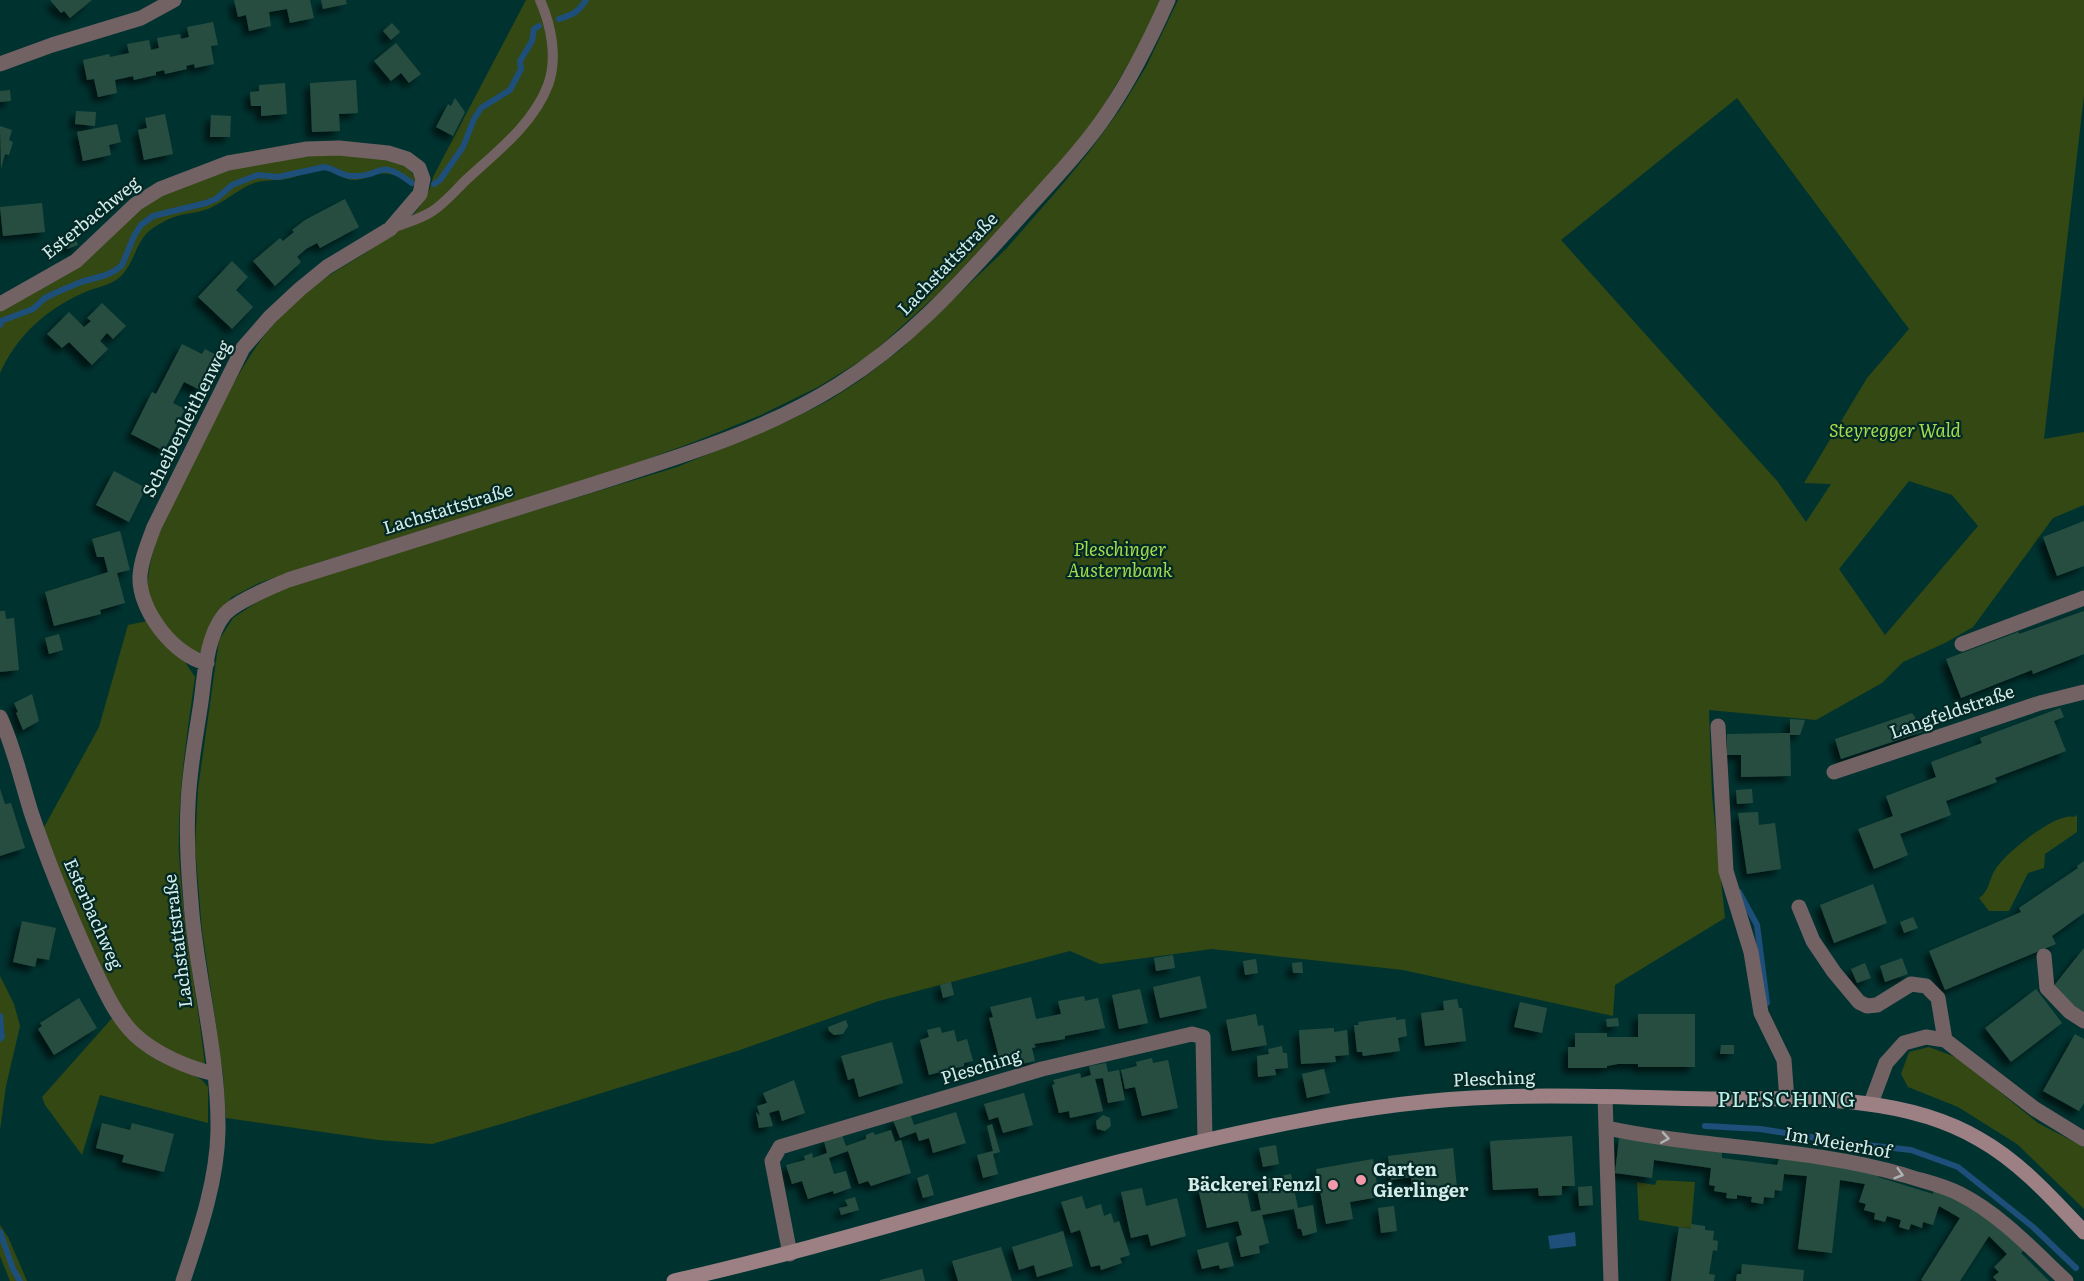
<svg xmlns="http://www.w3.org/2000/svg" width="2084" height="1281" font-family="Literata,serif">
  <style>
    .green { fill: #344813; fill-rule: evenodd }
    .water { fill: #1d4f7a }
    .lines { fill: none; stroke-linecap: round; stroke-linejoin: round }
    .stream { stroke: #1d4f7a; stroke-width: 6 }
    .building { fill: #284e40; filter: url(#shadow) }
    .service { stroke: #736264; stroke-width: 10 }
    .minor { stroke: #736264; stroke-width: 15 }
    .secondary { stroke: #9c8084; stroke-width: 15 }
    .oneway { stroke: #adb5b4 }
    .poi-dot { fill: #f39aaa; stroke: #032825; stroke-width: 2 }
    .labels { text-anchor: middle; stroke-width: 4.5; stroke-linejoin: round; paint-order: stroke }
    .street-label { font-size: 18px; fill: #d4ece9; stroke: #032825 }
    .park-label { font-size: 18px; font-style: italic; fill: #a4da4c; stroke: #032825 }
    .poi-label { font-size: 18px; font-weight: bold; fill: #d4ece9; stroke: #032825; text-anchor: start }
    .quarter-label { font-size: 21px; letter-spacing: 1.5px; fill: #bdefe9; stroke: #032825 }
  </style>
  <defs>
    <filter id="shadow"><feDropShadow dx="-5.5" dy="5.5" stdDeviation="3" flood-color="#0009"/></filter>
  </defs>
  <rect width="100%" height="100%" fill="#003330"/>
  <path class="green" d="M526,0H1160L1142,41L1098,115L1058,166L941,291L870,355L818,387L761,415L699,440L618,470L317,563L259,583L232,597L217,614L202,652C189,653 183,644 175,636C169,629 161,622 156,615C141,591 150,563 157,538C173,504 190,469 207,435C231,387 254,340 294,302C335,262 421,237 433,177Z
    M1178,0H2084V95L2044,439L2084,432V505L2053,518L1973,627L1945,643L1903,662L1882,683L1816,720L1709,710L1712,795L1725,918L1615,985L1613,1016L1403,970L1212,949L1100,964L1070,951L879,1001L740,1050L515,1120L432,1144L378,1140L226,1118L223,1074L202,930L195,847L198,789L219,640L233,618L257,602L287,586L677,467L788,421L828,401L862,379L901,349L1006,249L1062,185L1089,152L1121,108L1146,67ZM1737,98L1909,329L1867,378L1804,483L1831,484L1806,522L1778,482L1561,240ZM1909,481L1952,495L1978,526L1885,635L1839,569Z
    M341,154C363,155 413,156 417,184L411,185C400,176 388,171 373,175C368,176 362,180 356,180C343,181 335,169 322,170C311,170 302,175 291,178C277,182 262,178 247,186C234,193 222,203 208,209C197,213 187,213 177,216C167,219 157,225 149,231C135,244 134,264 120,277C110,286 95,287 83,293C45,310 17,336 0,373V311L141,208C201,171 272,157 341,154Z
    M147,621L181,656L195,677C187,736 177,796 179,855C183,926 197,995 205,1065L168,1054L125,1018L111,991L42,831L99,727L128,625Z
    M2077,815V832L2045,854L2044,868L2028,873L2009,911H1989L1979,898C1989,892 1989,879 1995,870C2004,854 2056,812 2074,817Z
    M0,976L14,1004L20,1026L6,1086L0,1130Z
    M114,1016L151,1052L202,1080L208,1087V1123L100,1095L82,1155L45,1105L42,1097Z
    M1929,1047L1958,1058L2038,1123L2084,1147V1209L2017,1144L1958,1107L1908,1087L1901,1074L1909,1052Z
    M1657,1180L1695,1182L1691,1229L1639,1220L1637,1182L1655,1185Z
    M0,1225L8,1237L27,1281H10L0,1256Z"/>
  <path class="water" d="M1575,1232L1576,1246L1550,1249L1548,1236Z"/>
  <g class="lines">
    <path class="stream" d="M559,19C573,15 578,12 586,0
      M434,184L440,180L463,147L474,119L481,108L510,90L521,69L520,61L532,41L534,29L539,26
      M0,325L1,321L33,309L45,298L55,293L81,282L106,275L116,270L122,265L134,236L141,225L153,216L206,203L216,199L232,185L258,175L278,177L324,167C334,168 341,176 351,176C384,178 376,156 412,183
      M1739,892L1757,925L1767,1003
      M0,1016L2,1037L0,1039
      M1705,1126L1760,1129L1849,1143L1911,1150L1958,1167L2033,1227L2076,1268
      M0,1232L13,1269L20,1281"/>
  </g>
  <path class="building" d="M50,0H92L70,18L64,11L61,13Z
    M234,0H310L314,18L290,23L287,9L269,12L271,26L249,31L246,15L238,17Z
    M321,0H346L347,4L323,9Z
    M213,22L218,45L211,46L214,64L195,68L194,64L186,66L187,69L165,74L164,70L156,72V75L134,80L133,76L115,80L117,93L98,97L94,79L87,80L83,60L109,54L110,57L129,53L127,44L149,40L151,50L159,48L157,38L180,34L181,39L189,37L187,27Z
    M392,23L400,32L391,40L383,31Z
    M396,43L421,74L409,83L401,73L391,81L374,61Z
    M356,80L358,113L339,114L340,131L312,132L310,83Z
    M285,83L287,114L261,116V106H251L250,92L259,91V85Z
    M10,90L11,101L0,102V91Z
    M455,98L465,112L453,136L436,127L448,104L451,106Z
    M76,111L96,112L95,126L75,124Z
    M165,114L173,154L144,160L138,130L147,128L145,118Z
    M211,115L231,116L230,137H210Z
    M117,124L121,142L109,145L111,155L83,161L77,132Z
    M0,126L12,130L9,140L13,142L9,155L5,154L1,169Z
    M345,199L359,227L320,248L317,243L306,249L297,257L301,262L275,286L253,261L280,238L283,241L294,232L292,230L305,220Z
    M42,203L45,232L3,236L0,207Z
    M73,232L78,245L67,249L62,235Z
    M232,261L248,277L236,290L253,307L232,329L198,297Z
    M102,303L126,326L113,339L107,333L100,341L108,349L92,365L69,342L62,348L47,334L69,312L84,327L91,321L87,318Z
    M182,344L202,354L205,349L218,356L200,390L184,382L173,403L185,409L164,451L131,434L152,392L156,394Z
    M114,471L146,488L129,522L96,505Z
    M2084,521V566L2057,576L2043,537Z
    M120,531L130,570L117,573L125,603L100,610L101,614L54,626L45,592L108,572L104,557H97L92,539Z
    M0,611H5L6,619L14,618L19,670L0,672Z
    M2084,611V654L2033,674L2032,670L1961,698L1946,659L2018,632L2019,634Z
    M59,634L63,650L49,654L45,638Z
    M32,694L39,721L23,730L16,713L18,712L14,703Z
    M2060,708L2064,717L2054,721L2066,751L1995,778L1997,782L1946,801L1951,815L1900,834L1908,855L1874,869L1858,829L1893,816L1886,796L1936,777L1931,762L1982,743L1980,738Z
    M1912,713L1925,731L1841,759L1835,739Z
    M1790,719L1805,720L1800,735H1790L1791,776L1741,777V755H1727V734L1790,733Z
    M0,789L5,804L11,803L25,848L0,856Z
    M1752,789L1753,803L1737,804L1736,790Z
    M1758,812L1759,825L1775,823L1781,869L1747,874L1738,813Z
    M2084,861V913L2052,936L2056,944L1945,990L1929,951L2021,912L2019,908L2078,868L2077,866Z
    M1873,884L1887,923L1834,943L1820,905Z
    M1913,917L1918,928L1904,933L1900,922Z
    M22,921L56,928L49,960L37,958L35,967L13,962Z
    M2084,948V1014L2052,988Z
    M1173,955L1175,968L1156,971L1154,958Z
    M1902,958L1908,974L1885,982L1880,966Z
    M1256,959L1258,973L1245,975L1243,961Z
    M1302,962L1303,973H1293L1292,963Z
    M1865,963L1871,978L1857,983L1851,969Z
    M1200,976L1207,1008L1160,1018L1153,987Z
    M951,982L954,995L943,998L940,985Z
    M1140,989L1148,1023L1119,1029L1112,995Z
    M2036,989L2062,1023L2011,1062L1985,1028Z
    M1084,996L1085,1001L1098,998L1105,1028L1065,1036V1039L1034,1044L1036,1047L1032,1048L1035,1061L1022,1064L1019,1052L999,1057L989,1018L993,1017L990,1007L1031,997L1036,1019L1061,1014L1058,1001Z
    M79,998L97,1028L54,1055L38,1029L42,1026L40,1023Z
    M1457,999L1459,1008H1462L1466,1041L1425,1046L1421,1013L1444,1010L1443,1001Z
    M1520,1002L1547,1008L1542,1033L1514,1027Z
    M1256,1014L1258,1026L1263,1025L1267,1045L1232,1051L1226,1020Z
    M1638,1014H1695V1067H1638V1064H1618L1607,1066V1068H1568V1047H1575V1033H1607V1037H1638Z
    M1396,1017V1020L1405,1019L1407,1036L1398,1038L1400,1051L1363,1056L1362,1052H1357L1354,1025H1359L1358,1022Z
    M1618,1018L1619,1026L1607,1027L1606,1019Z
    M846,1020L848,1026L843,1034L834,1035L829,1031L828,1027Z
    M940,1027L942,1033L954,1030L957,1042L967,1039L973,1061L964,1063V1066L929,1075L920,1040L929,1037L927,1030Z
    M1334,1028V1032L1347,1030L1349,1055L1335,1056L1336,1062L1301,1064L1299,1030Z
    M2075,1034L2084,1039V1103L2079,1111L2043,1091Z
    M892,1042L903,1083L859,1097L854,1078L848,1080L841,1056Z
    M1721,1045H1734V1054H1720Z
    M1282,1046L1283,1053H1287L1288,1068L1275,1069L1276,1075L1258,1077L1257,1056L1269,1054L1268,1049Z
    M1152,1058L1153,1063L1168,1060L1178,1108L1142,1116L1135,1087L1125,1089L1121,1070L1137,1066L1136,1062Z
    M1106,1063L1108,1072L1119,1070L1125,1100L1108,1103L1103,1078L1095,1079L1103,1111L1070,1118L1069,1111L1059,1113L1052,1085L1055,1084L1053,1080L1080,1073L1081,1078L1091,1075L1089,1066Z
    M1324,1069L1330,1093L1307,1098L1302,1074Z
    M794,1080L805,1113L782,1121L779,1110L769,1113L773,1126L759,1128L756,1112L760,1116L757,1106L767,1103L763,1093Z
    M1024,1093L1033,1125L1003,1133L998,1117L989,1120L984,1104Z
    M956,1112L966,1143L933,1153L929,1138L919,1141L916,1132L900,1138L893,1120L910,1113L914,1125Z
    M1103,1115L1110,1118L1111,1126L1105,1131L1097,1129L1096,1121Z
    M102,1123L130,1130L132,1123L174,1134L164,1172L122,1162L124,1155L96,1148Z
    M992,1124L1000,1152L993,1154L998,1174L983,1178L977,1155L993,1151L987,1126Z
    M891,1130L895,1142L901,1140L911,1173L871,1186L868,1181L859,1184L848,1151L829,1158L834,1174L846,1171L851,1188L834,1194L833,1191L808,1199L802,1181L792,1184L786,1165L805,1160L804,1156L812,1153L813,1158L827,1153L824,1141L842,1135L846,1146L866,1139V1135L873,1132L875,1135Z
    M1572,1136L1575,1186H1562V1195L1539,1196L1538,1188L1493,1190L1490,1141Z
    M1619,1138L1722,1150V1158L1777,1165L1780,1156L1880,1170L1878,1177L1933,1194L1934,1188L1950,1193L2028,1247L2021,1253L2049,1281H1997L1993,1277L1999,1272L1994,1267L2007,1254L1989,1236L1960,1281H1923L1921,1280L1960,1218L1939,1206L1933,1225L1923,1222L1922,1228L1911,1224L1909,1230L1899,1227L1901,1220L1887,1216L1885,1222L1874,1219L1875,1213L1864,1210L1866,1204L1859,1202L1865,1184L1840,1180L1832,1253L1798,1249L1807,1176L1784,1174L1782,1191L1775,1190L1774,1198L1764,1197L1763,1204L1751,1202L1752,1197L1737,1195V1199L1726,1198L1727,1193L1714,1191L1715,1186L1709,1185L1711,1168L1654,1160L1652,1178L1615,1173Z
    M1276,1145L1279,1164L1263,1167L1259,1148Z
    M1453,1148L1457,1188L1412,1193L1411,1177L1391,1180L1388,1156Z
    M1373,1159L1379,1197L1350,1202L1353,1219L1326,1224L1316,1169Z
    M928,1174L934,1195L923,1198L917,1178Z
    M1291,1174L1298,1208L1313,1205L1317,1232L1303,1236L1301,1229H1298L1294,1209L1262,1215L1269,1243L1259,1246L1260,1253L1241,1257L1236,1237L1242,1235L1238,1221L1207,1228L1198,1188L1214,1185L1215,1190L1245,1183L1251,1212L1261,1210L1255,1181Z
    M1592,1186L1593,1205L1579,1206L1578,1187Z
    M1142,1188L1146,1206L1177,1198L1186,1236L1151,1246L1148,1234L1131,1238L1121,1192Z
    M1082,1196L1086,1209L1101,1204L1104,1216L1111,1213L1114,1223L1119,1221L1130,1255L1120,1258L1122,1263L1101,1270L1100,1265L1091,1267L1080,1230L1071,1233L1061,1202Z
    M855,1197L859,1210L841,1215L839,1208L848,1206L845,1200Z
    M1394,1206L1397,1231L1381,1233L1378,1208Z
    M1691,1224L1705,1226V1230L1714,1231L1713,1240L1718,1241L1717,1251L1713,1250L1709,1274L1715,1275L1714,1281H1671L1679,1227L1691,1229Z
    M1063,1231L1073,1266L1037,1277L1034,1265L1019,1270L1012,1247Z
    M1228,1242L1234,1266L1220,1269L1219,1265L1202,1269L1197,1250Z
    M1001,1247L1012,1281H958L952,1261Z
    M1742,1264L1804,1270L1803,1281H1736L1737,1274H1741Z
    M922,1269L925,1281H880V1280Z"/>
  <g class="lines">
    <path class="service" d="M393,228C405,223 420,219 431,212C443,205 455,191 465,181C495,153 533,125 548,85C558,58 551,25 540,0"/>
    <path class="minor" d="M0,64L52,45L141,18L174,0
      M0,304L76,261L136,204L160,189L228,163L307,149L339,148L388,153L407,159L419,168L423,179L420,194L390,229L327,267L300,289L270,317L243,348L154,527C148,543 141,560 140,576C138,610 175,657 207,663
      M1962,644L2084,598
      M0,717C14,747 21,780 31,812C48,863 68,911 90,960C102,985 114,1014 134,1034C155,1054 188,1068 215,1074
      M1718,726L1726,871L1751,952L1761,1013L1784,1060L1787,1100
      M1834,772L2040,703L2084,692
      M1799,907L1813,941L1834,972L1859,1002L1867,1006L1877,1005L1911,984L1926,986L1938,998L1945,1040
      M2044,956L2047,988L2070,1012L2084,1021
      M1605,1097L1611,1281
      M1871,1103L1886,1063L1904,1043L1926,1037L1945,1040L2035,1109L2084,1139
      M1607,1128C1705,1149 1808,1147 1904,1175C1922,1181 1943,1185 1960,1194C2001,1215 2033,1250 2066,1281
      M790,1254L772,1161L780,1147L1042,1069L1192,1034L1203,1037L1205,1140
      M183,1281C199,1233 217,1182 218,1131C219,1058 199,987 192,914C189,878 186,842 188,805C189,771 196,736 201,702C205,673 206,638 224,615C234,602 272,587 288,580C388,549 488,517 588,486C672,459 762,433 838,385C909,341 960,283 1016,221C1047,186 1082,151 1108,112C1132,77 1151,38 1168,0"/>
    <path class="secondary" d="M674,1281C883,1234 1087,1161 1298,1121C1363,1108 1430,1099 1496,1097C1568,1094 1640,1098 1711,1099C1799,1099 1901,1093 1979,1139C2020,1162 2052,1198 2084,1232"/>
  </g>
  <defs><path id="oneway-chevron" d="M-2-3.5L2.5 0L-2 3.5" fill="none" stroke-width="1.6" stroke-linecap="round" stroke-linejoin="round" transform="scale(1.5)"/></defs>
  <g class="oneway">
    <use href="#oneway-chevron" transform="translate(1665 1138) rotate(9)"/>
    <use href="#oneway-chevron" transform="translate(1899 1174) rotate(16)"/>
  </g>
  <g class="poi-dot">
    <circle cx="1361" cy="1180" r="6"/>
    <circle cx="1333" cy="1185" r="6"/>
  </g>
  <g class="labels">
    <g class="street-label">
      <text transform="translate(91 218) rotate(-39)" y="6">Esterbachweg</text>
      <text transform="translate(948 264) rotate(-46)" y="6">Lachstattstraße</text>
      <text transform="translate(187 419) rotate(-63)" y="6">Scheibenleithenweg</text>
      <text transform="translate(448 509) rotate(-17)" y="6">Lachstattstraße</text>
      <text transform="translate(1952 712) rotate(-19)" y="6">Langfeldstraße</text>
      <text transform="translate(93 914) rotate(66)" y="6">Esterbachweg</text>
      <text transform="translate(178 941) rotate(-97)" y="6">Lachstattstraße</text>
      <text transform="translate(981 1067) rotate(-17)" y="6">Plesching</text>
      <text transform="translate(1494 1079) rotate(-2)" y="6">Plesching</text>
      <text transform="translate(1838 1143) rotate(10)" y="6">Im Meierhof</text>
    </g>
    <g class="park-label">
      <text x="1895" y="437">Steyregger Wald</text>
      <text x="1120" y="556">Pleschinger<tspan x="1120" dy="21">Austernbank</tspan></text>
    </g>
    <g class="poi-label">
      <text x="1373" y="1176">Garten<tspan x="1373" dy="21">Gierlinger</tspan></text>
      <text x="1321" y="1191" text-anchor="end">Bäckerei Fenzl</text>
    </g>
    <g class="quarter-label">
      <text x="1787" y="1107">PLESCHING</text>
    </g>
  </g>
</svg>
